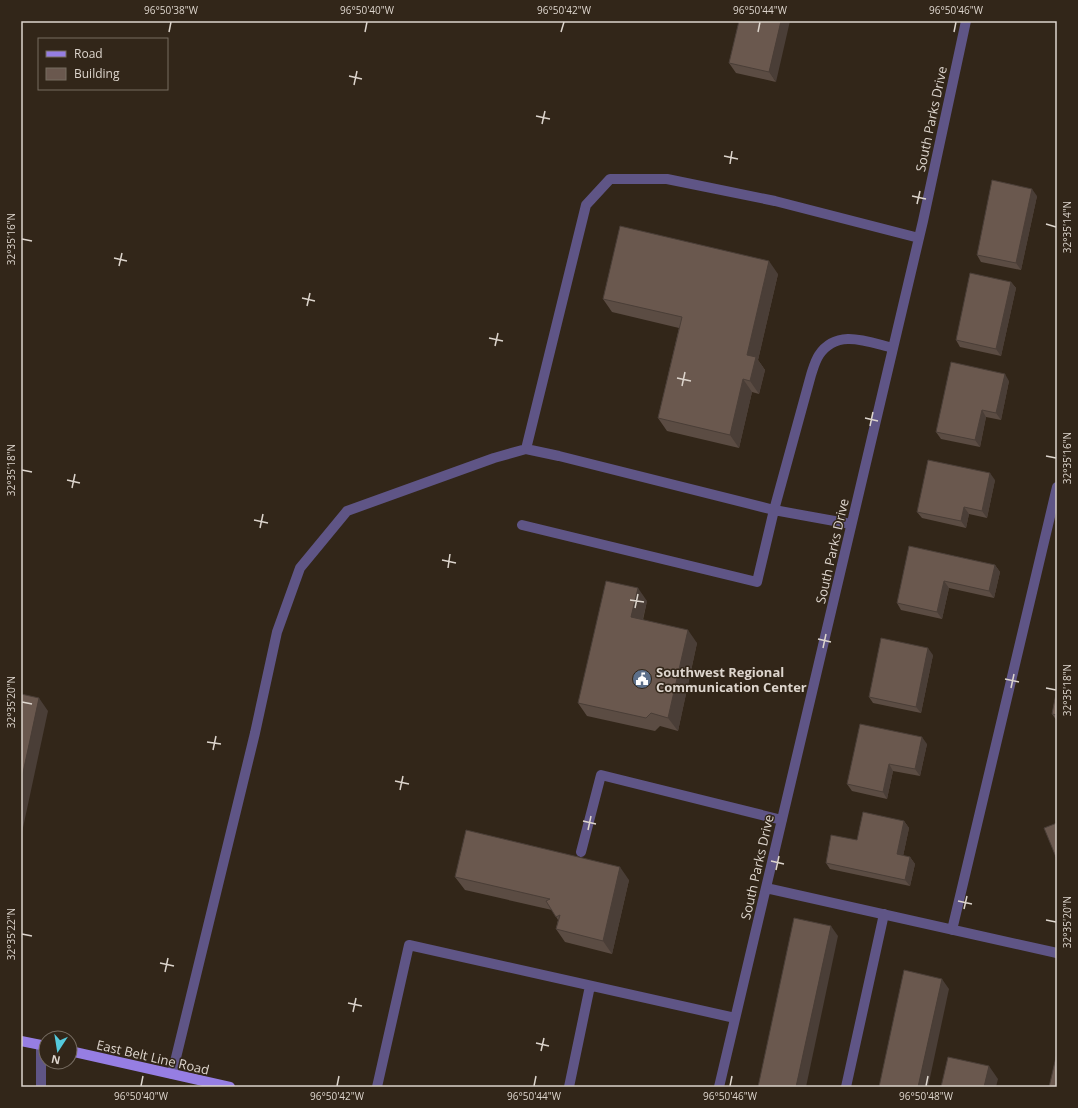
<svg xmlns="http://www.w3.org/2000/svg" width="1078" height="1108" font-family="'Open Sans',sans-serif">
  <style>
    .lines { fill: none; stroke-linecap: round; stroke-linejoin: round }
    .minor { stroke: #5f5586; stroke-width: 10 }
    .major { stroke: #967ee3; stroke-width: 10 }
    .wall { fill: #5b4c43 }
    .shaded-wall { fill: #4a3e37 }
    .building { fill: #6a584e; stroke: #4a3e37 }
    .ticks { fill: none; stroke: #ddd5cd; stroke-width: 1.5 }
    .labels { text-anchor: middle; stroke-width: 3; stroke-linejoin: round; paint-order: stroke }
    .street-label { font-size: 13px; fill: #ddd5cd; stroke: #322619 }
    .poi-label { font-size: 13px; font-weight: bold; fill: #ddd5cd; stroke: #322619; text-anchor: start }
    .neatline { fill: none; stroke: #ddd5cd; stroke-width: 1.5 }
    .ticks-label { font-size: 10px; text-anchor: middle; fill: #ddd5cd }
  </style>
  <rect width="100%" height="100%" fill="#322619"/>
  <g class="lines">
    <path class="minor" d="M851,524L774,510L559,456L526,449L586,205L610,179H667L775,201L919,238
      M522,525L757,582L774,510L811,375C813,369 815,361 819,355C837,328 868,342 893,348
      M581,852L601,775L782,820
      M766,888L1057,953
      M952,930L1057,487
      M41,1045V1087
      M172,1074L255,733L277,632L300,568L347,511L494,458L526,449
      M377,1087L409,945L735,1018
      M569,1087L590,986
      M719,1087L923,221L966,21
      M846,1087L884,914"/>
    <path class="major" d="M21,1041L46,1046
      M70,1051L230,1087"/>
  </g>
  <path class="wall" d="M739,21L776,82L736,73L729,63Z
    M1037,196L1021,270L981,262L977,255Z
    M778,274L758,360L765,370L759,394L752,392L739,448L667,431L658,418L679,328L612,312L603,299Z
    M1011,282L1016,288L1001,356L960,347L956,340Z
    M1009,381L1001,420L986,417L980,447L941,439L936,432Z
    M995,480L987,518L969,514L966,528L922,518L917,512Z
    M909,546L995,565L1000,572L994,598L949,588L942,619L901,610L897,603Z
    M647,601L643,620L697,643L678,731L660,726L655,731L587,716L578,703Z
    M933,655L921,713L873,703L869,697Z
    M1057,689V721L1052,714Z
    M927,744L920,776L893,771L887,799L852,791L847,784Z
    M904,821L909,828L903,856L910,857L915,864L910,886L830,869L826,863L857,840Z
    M455,877L629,880L612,954L565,942L556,929L558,920L552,910L465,890Z"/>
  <path class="shaded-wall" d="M781,21H790L776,82L769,72Z
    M1032,189L1037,196L1021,270L1016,263Z
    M769,261L778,274L758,360L765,370L759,394L750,381L747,355Z
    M1011,282L1016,288L1001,356L996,349Z
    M1005,374L1009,381L1001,420L996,413Z
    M743,379L752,392L739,448L730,435Z
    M982,410L986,417L980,447L975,440Z
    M990,473L995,480L987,518L982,511Z
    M964,507L969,514L966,528L961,521Z
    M995,565L1000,572L994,598L989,591Z
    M944,581L949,588L942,619L937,612Z
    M638,588L647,601L640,630L631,617Z
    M688,630L697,643L678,731L668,718Z
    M928,648L933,655L921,713L916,707Z
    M39,698L48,711L21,837V782Z
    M922,737L927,744L920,776L915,769Z
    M889,764L893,771L887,799L883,792Z
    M904,821L909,828L902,861L897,854Z
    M910,857L915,864L910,886L905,880Z
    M620,867L629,880L612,954L603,941Z
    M831,926L838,936L806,1087H796Z
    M942,979L949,989L928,1087H918Z
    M989,1066L998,1079L996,1087H984Z"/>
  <path class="building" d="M739,21H781L769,72L729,63Z
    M992,180L1032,189L1016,263L977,255Z
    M620,226L769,261L747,355L756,357L750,381L743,379L730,435L658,418L682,317L603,299Z
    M970,273L1011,282L996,349L956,340Z
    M951,362L1005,374L996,413L982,410L975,440L936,432Z
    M928,460L990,473L982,511L964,507L961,521L917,512Z
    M909,546L995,565L989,591L944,581L937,612L897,603Z
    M606,581L638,588L631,617L688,630L668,718L651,713L646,718L578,703Z
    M881,638L928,648L916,707L869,697Z
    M1057,689V715L1052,714Z
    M21,694L39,698L21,782Z
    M860,724L922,737L915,769L889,764L883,792L847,784Z
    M863,812L904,821L897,854L910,857L905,880L826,863L831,835L857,840Z
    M1057,823V857H1056L1044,828Z
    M466,830L620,867L603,941L556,929L560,915L556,917L546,901L550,899L455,877Z
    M794,918L831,926L796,1087H758Z
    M904,970L942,979L918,1087H879Z
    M1057,1053V1087H1049Z
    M948,1057L989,1066L984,1087H941Z"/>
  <path class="ticks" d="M169,32L171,22M365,32L367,22M561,32L564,22M758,32L760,22M954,32L956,22M349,76L362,79M354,85L357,71M536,116L550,119M542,124L545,111M724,156L738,159M730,164L732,151M912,196L926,199M917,204L920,191M1046,224L1056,227M22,239L32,241M114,258L127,261M119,266L122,253M302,298L315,301M307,306L310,293M489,338L503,341M495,346L498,333M677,378L691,381M682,386L685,372M865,418L878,421M870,426L873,412M1046,456L1056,458M22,470L32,472M67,480L80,483M72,488L75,474M254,520L268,523M260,528L263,514M442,560L456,563M448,568L450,554M630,600L644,602M635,608L638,594M818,639L831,642M823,648L826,634M1005,679L1019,682M1011,688L1014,674M1046,688L1056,690M22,702L32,704M207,742L221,744M213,750L216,736M395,781L409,784M400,790L403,776M583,821L596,824M588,830L591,816M771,861L784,864M776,870L779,856M958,901L972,904M964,909L967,896M1046,920L1056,922M22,934L32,936M160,963L174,966M165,972L168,958M348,1003L362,1006M353,1012L356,998M536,1043L549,1046M541,1051L544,1038M141,1086L143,1076M337,1086L339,1076M534,1086L536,1076M730,1086L732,1076M926,1086L928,1076"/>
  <defs>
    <g id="civic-disc" transform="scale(1)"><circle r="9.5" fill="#5c6f8a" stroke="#322619"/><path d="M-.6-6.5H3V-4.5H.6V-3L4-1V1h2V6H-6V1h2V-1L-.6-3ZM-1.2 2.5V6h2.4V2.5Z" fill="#fff"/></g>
  </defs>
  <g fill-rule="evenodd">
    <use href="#civic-disc" x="642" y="679"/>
  </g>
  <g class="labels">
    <g class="street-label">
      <text transform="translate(931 119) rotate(-78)" y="5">South Parks Drive</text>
      <text transform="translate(832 551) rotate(-77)" y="5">South Parks Drive</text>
      <text transform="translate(757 867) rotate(-77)" y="5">South Parks Drive</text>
      <text transform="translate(153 1057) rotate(13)" y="5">East Belt Line Road</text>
    </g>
    <g class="poi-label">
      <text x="656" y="677">Southwest Regional<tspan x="656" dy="15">Communication Center</tspan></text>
    </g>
  </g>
  <rect width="1078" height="1108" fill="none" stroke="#322619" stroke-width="44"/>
  <rect x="38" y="38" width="130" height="52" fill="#322619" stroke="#766c61"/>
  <rect x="46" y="51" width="20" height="6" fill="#967ee3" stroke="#766c61"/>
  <text x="74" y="58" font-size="12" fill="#ddd5cd">Road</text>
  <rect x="46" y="68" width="20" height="12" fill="#6a584e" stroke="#766c61"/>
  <text x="74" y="78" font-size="12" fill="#ddd5cd">Building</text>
  <g transform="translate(58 1050) rotate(192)"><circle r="19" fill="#322619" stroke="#766c61"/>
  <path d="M0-3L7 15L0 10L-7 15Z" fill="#54cadd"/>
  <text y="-6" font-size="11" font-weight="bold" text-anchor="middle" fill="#ddd5cd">N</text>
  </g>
  <rect x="22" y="22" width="1034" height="1064" class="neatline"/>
  <g class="ticks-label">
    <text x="171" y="14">96°50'38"W</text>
    <text x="367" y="14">96°50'40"W</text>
    <text x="564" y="14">96°50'42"W</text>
    <text x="760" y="14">96°50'44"W</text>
    <text x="956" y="14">96°50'46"W</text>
    <text transform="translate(1067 227) rotate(-90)" y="4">32°35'14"N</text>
    <text transform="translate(11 239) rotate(-90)" y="4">32°35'16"N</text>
    <text transform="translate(1067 458) rotate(-90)" y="4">32°35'16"N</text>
    <text transform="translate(11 470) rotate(-90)" y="4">32°35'18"N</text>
    <text transform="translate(1067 690) rotate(-90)" y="4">32°35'18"N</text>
    <text transform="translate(11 702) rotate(-90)" y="4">32°35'20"N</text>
    <text transform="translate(1067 922) rotate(-90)" y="4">32°35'20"N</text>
    <text transform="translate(11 934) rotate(-90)" y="4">32°35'22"N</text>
    <text x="141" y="1100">96°50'40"W</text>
    <text x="337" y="1100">96°50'42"W</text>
    <text x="534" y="1100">96°50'44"W</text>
    <text x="730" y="1100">96°50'46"W</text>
    <text x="926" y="1100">96°50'48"W</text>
  </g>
</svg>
